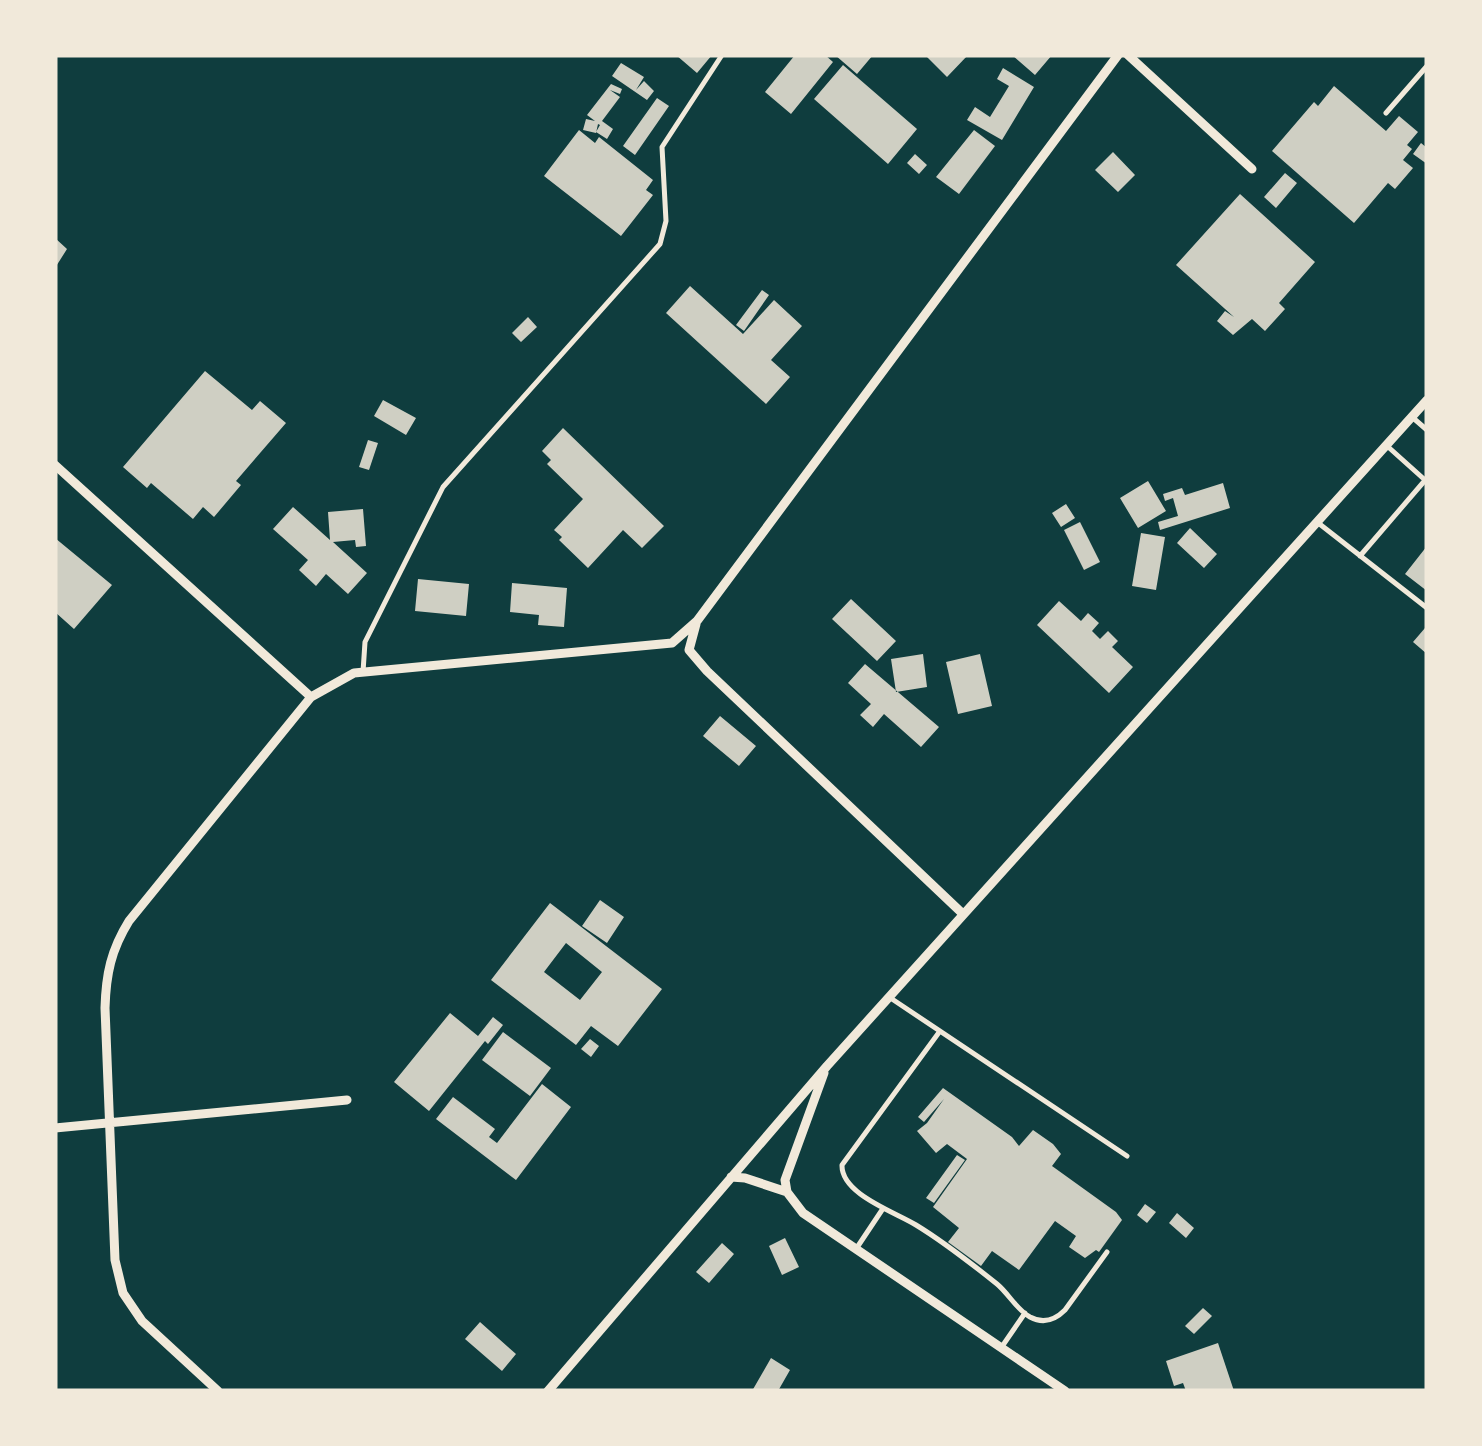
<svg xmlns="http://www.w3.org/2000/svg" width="1482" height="1446" font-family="Bitter,serif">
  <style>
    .building { fill: #cfcfc3; fill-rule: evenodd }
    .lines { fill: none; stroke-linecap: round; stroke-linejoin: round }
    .service { stroke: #f1e9da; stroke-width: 5 }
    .minor { stroke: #f1e9da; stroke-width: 9 }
  </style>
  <rect width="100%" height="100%" fill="#0f3d3e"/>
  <path class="building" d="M676,55H712L697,73Z
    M795,55H825L833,62L791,114L765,92Z
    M835,55H873L857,74Z
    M925,55H968L947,77Z
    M1012,55H1052L1035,75Z
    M621,63L644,77L636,90L644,81L654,91L647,100L612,76Z
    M843,65L917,129L888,164L814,99Z
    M1003,68L1034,87L1002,140L967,120L975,107L990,117L1009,86L997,79Z
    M611,84L622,89L620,94L610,90L620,97L602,121L613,129L607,139L596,132L600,125L598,124L596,133L583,130L586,119L595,121L587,115Z
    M1334,86L1386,131L1399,116L1418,132L1407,145L1412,149L1403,160L1413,168L1395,189L1388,183L1354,223L1272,151L1314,102L1318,106Z
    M657,98L669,106L635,155L623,146Z
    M579,130L595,143L599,137L653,180L646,190L653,195L621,236L544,176Z
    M974,130L995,146L959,194L936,177Z
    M1421,143L1427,148V164L1413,154Z
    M1113,152L1135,175L1118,192L1095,170Z
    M915,154L927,165L919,174L907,163Z
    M1285,173L1297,183L1276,208L1264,197Z
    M1240,194L1315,262L1279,303L1285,309L1265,331L1252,319L1233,335L1217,321L1225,311L1234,317L1176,265Z
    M55,238L67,249L55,268Z
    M690,286L743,334L774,300L802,326L771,360L790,377L766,404L666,313Z
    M762,290L769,295L744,331L736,325Z
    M528,317L537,327L521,342L512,333Z
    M205,371L252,410L260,401L286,423L236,481L241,485L214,517L203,507L193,519L151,483L147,488L123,467Z
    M383,400L416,418L406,435L374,416Z
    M563,428L664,526L642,548L623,530L588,568L559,540L562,537L554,530L583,499L547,464L551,460L542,451Z
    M368,440L378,443L369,470L359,467Z
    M1148,481L1166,511L1138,528L1120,498Z
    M1223,483L1230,508L1160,530L1158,522L1178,516L1173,498L1165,501L1163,494L1182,488L1185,495Z
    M1066,504L1075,518L1061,527L1052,513Z
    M293,507L330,540L328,512L363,509L366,546L356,547L355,540L333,542L367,573L348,594L326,574L316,586L299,570L308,560L273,529Z
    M1080,522L1100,562L1084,570L1064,530Z
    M1190,528L1217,554L1204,568L1177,543Z
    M1141,533L1165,537L1156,590L1132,586Z
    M55,538L112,585L74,629L55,612Z
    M1427,546V591L1405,574Z
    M418,579L469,584L466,616L415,611Z
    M512,583L567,588L564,627L538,625L539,615L510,612Z
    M851,599L896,641L877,661L832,619Z
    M1059,601L1081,621L1088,613L1099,623L1092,631L1100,639L1108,631L1118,641L1112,647L1133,667L1109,693L1037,625Z
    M1425,628L1427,630V654L1413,642Z
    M923,654L927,687L896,692L891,659Z
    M980,654L992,706L958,714L946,662Z
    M865,664L939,727L921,747L884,714L873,727L860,715L871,704L848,683Z
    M720,716L756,746L739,766L703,736Z
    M600,900L624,917L607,943L582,926Z
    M550,903L662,989L618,1046L591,1026L576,1045L491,980ZM566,943L602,972L580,1000L544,972Z
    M450,1013L478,1036L493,1017L503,1025L488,1044L485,1041L429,1111L394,1082Z
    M503,1032L551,1068L530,1096L482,1060Z
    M590,1039L599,1046L591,1057L581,1049Z
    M542,1084L571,1107L516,1180L436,1119L453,1097L495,1129L489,1137L497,1143Z
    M943,1088L1012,1137L1019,1146L1033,1130L1053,1144L1061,1154L1052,1166L1116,1212L1122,1220L1099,1252L1096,1250L1085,1258L1069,1247L1076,1236L1055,1221L1019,1270L992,1251L981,1266L948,1242L959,1228L933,1207L967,1159L947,1144L936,1153L917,1131L927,1123L944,1099L924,1122L918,1117Z
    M957,1155L965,1160L934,1203L926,1198Z
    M1145,1204L1156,1212L1147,1223L1137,1215Z
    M1177,1213L1194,1228L1186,1238L1169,1223Z
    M785,1238L799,1267L782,1275L769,1246Z
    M722,1243L734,1254L709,1283L696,1272Z
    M1203,1308L1212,1316L1194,1334L1185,1326Z
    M480,1322L516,1354L502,1371L465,1339Z
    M1218,1343L1234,1391H1186L1183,1383L1174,1386L1166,1361Z
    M771,1358L790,1370L778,1391H752Z"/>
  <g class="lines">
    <path class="service" d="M1386,113L1427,66
      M1412,417L1427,430
      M1386,445L1425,480
      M1317,522L1427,608
      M1360,556L1427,478
      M363,672L365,642L443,487L660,244L666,221L662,147L722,55
      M889,997L1127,1156
      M940,1031L842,1165C841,1194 895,1212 916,1225C944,1242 972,1264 997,1284C1009,1294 1016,1309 1030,1317C1043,1324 1055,1320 1065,1310L1107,1252
      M856,1249L882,1210
      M1001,1348L1025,1313"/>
    <path class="minor" d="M1128,55L1252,169
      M55,465L311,697
      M696,624L689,650L707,671L963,914
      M824,1073L785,1180L787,1192L803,1213L1065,1391
      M55,1128L347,1100
      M731,1177L745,1178L787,1192
      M218,1391L142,1321L123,1293L115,1260L105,1008C106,974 111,950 129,921L311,697L354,673L672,643L697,621L1118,55
      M548,1391L827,1066L1427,400"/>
  </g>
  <rect width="1482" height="1446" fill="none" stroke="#f1e9da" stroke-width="115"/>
</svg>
